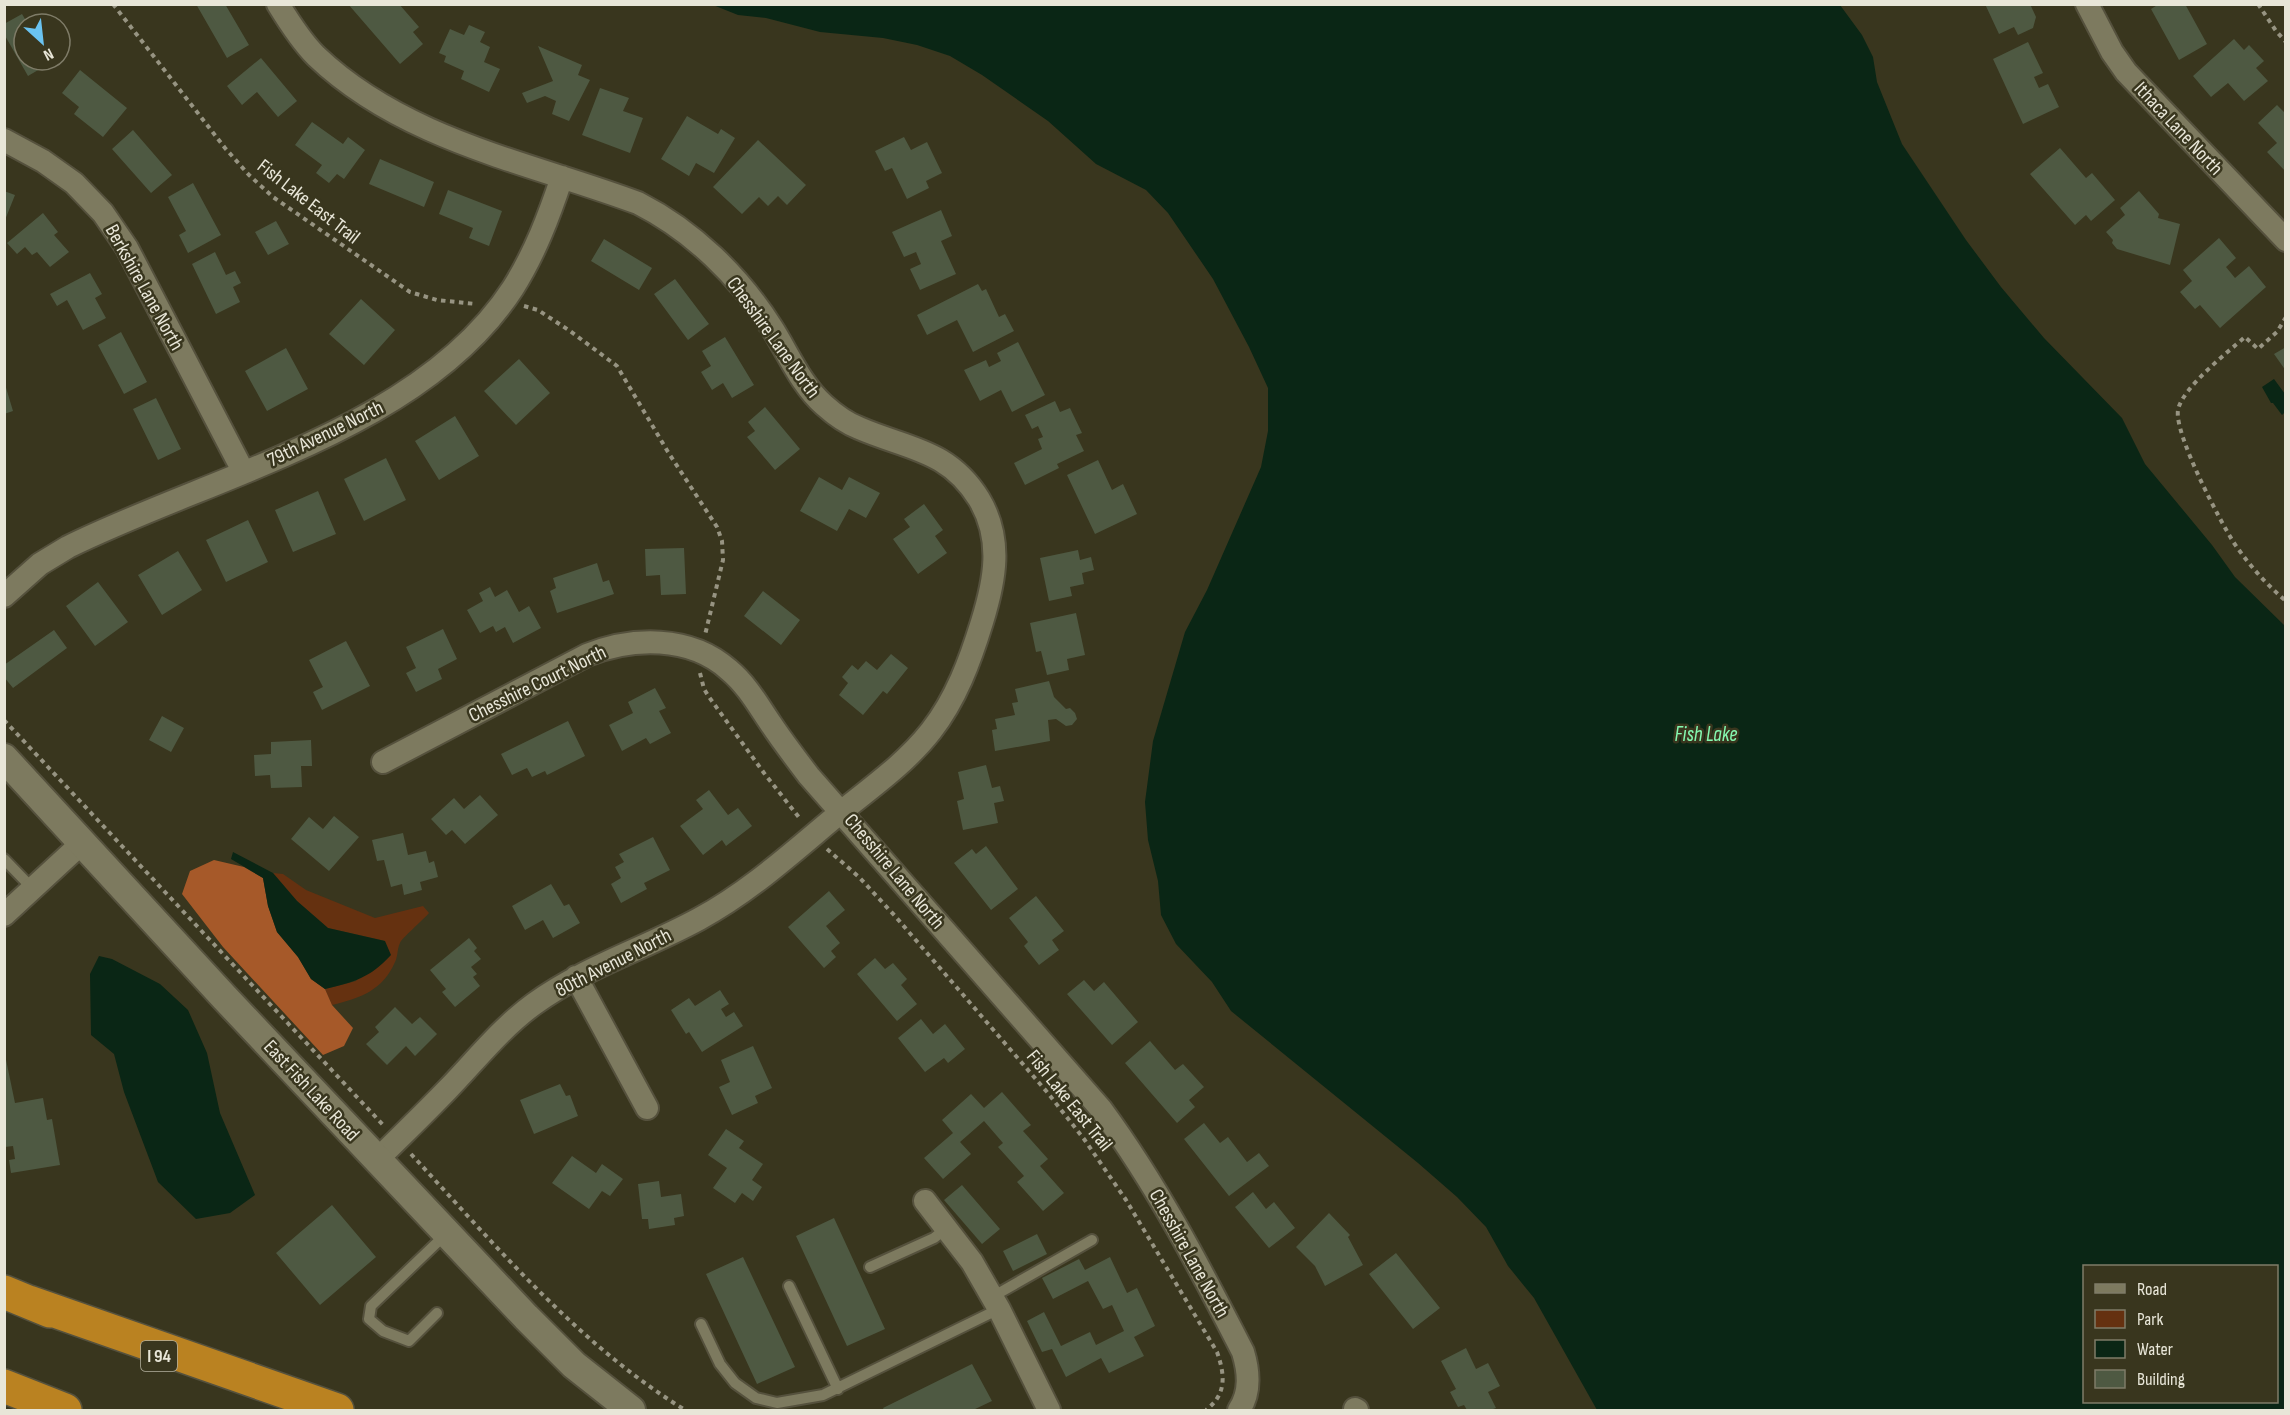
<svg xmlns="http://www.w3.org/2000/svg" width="2290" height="1415" font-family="'Sofia Sans Condensed',sans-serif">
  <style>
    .green { fill: #653110 }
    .forest { fill: #a65929 }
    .water { fill: #0a2615; fill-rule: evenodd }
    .building { fill: #4e5942 }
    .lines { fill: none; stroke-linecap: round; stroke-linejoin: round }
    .service-casing { stroke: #55513d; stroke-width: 14 }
    .minor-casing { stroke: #55513d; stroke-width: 26 }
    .tertiary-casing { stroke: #55513d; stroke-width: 32 }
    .motorway-casing { stroke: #55513d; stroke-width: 36 }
    .path { stroke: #979482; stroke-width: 4; stroke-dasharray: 4.5 4.5; stroke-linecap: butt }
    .service { stroke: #7d7a5f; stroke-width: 10 }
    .minor { stroke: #7d7a5f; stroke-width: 22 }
    .tertiary { stroke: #7d7a5f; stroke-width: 28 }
    .motorway { stroke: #ba8221; stroke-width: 33 }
    .labels { text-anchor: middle; stroke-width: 5; stroke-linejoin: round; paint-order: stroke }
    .shield { fill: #39361e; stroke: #b4b1a0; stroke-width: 1.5 }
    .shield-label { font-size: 18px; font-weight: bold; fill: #e8e6d8 }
    .street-label { font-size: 20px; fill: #e8e6d8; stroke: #39361e }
    .water-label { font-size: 21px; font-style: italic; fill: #85f9b0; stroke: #39361e }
  </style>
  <rect width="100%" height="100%" fill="#39361e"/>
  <path class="green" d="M273,873L283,874L306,890L375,918L423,906L429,913C423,920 401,939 400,943C397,949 398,956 395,962C383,990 361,998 332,1005L325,989L356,981L385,941L328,928L297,901Z"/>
  <path class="forest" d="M214,860L244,867L263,878L268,906L277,932L298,957L311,979L325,989L332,1005L353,1028L344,1046L323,1055L223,947L182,894L190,871Z"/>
  <path class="water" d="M713,5H1840L1862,35L1873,57L1877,82L1902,144L1966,240L2001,287L2044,338L2122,418L2145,464L2212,545L2235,577L2285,626V1410H1597L1534,1298L1508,1266L1486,1227L1457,1197L1418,1163L1231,1011L1212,982L1176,944L1161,915L1158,881L1148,840L1145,802L1153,741L1185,632L1207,590L1261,467L1268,431V388L1249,347L1213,279L1168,213L1146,190L1096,164L1048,121L982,75L950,56L917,45L883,38L820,32L766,18L738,15ZM2084,1266H2276V1402H2084Z
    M2274,379L2285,394V412L2282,415L2273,403H2271L2262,387Z
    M233,852L273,873L297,901L328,928L385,941L391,955C370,978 354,982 325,989L311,979L298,957L277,932L268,906L263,878L231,859Z
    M99,956L112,959L160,984L188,1010L207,1053L220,1113L255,1195L230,1213L196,1219L158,1182L124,1092L114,1054L91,1035L90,974Z"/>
  <path class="building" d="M196,4H225L249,45L227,58Z
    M348,4H399L419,27L413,32L423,44L400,64Z
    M1985,4H2030L2036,17L2033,28L2018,35L2014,27L1999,34Z
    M2159,4H2185L2207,44L2179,60L2151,9Z
    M22,14L28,24H24V60H48L50,63L28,76L4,34V24Z
    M469,25L485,32L480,42L490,47L484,62L500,69L489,92L461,79L464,71L444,62L446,56L439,53L450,29L464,35Z
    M2234,39L2244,50L2249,45L2264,61L2256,68L2268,81L2244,101L2228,83L2211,97L2193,76Z
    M2028,42L2043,73L2034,77L2039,88L2048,84L2059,107L2023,124L1993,59Z
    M538,46L582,65L578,75L590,80L569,121L552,114L556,101L545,96L527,103L522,93L553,81Z
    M261,58L297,101L278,117L257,92L242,105L227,86Z
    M80,70L127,108L103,137L74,114L79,107L62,93Z
    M600,88L629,98L623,111L643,118L630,153L582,135Z
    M2277,105L2286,114V172L2267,152L2277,143L2258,123Z
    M687,116L718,134L721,129L735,138L714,173L696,163L689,176L661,159Z
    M312,122L343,144L348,137L365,150L344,179L337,174L329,183L316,173L322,165L295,145Z
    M133,130L172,175L151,193L112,149Z
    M904,137L911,150L927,142L942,173L926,181L929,188L907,199L892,168L885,171L875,151Z
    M758,140L806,185L787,205L778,196L768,206L759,197L742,214L713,187Z
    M2060,148L2086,178L2092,173L2115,200L2091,221L2086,215L2075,225L2030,174Z
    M380,159L434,182L424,207L369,184Z
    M193,183L221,235L188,253L179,235L186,231L168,197Z
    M448,190L502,211L489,246L469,238L473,228L439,214Z
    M4,191L15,195L5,220H4Z
    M2139,191L2159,214L2158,218L2180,224L2170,265L2117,249L2112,243L2113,240L2106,232L2125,215L2120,208Z
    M941,210L952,236L941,241L956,274L920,290L910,269L921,264L916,252L904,257L892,232Z
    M43,213L58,232L54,235L69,252L50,267L37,252L32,255L25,247L17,254L7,243Z
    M276,221L289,244L268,255L255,232Z
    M2219,238L2236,258L2226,267L2235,278L2249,266L2266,287L2220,328L2200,305L2195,309L2180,292L2192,281L2183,270Z
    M604,239L652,268L639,290L591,261Z
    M215,252L226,275L235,271L241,283L233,287L240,302L216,314L192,264Z
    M90,273L102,294L95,298L106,318L83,330L67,300L57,306L50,294Z
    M675,279L709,324L688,340L654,294Z
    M978,284L982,291L986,289L999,317L1005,314L1014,331L973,352L957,320L927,335L917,315Z
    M361,299L395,330L364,365L329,334Z
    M121,332L147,382L124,394L98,345Z
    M725,337L754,385L732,398L723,383L712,390L701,372L711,366L702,351Z
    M1018,342L1045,395L1012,412L1001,390L980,401L964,370L986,360L989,367L1001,361L997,353Z
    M2286,347V371L2274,354Z
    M286,348L308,389L267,411L245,371Z
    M519,359L550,393L516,425L484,391Z
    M4,381L13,411L4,414Z
    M156,398L181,449L158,460L133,409Z
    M1055,401L1060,412L1070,408L1082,433L1076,435L1084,451L1057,464L1059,468L1025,485L1014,463L1042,449L1038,439L1043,437L1038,426L1032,429L1025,415Z
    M765,407L800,449L775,470L747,437L755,431L748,422Z
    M455,416L479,456L439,480L415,441Z
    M386,458L406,500L364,521L344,479Z
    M1098,460L1112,490L1123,484L1137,514L1095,534L1067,475Z
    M819,477L842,490L849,477L880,493L866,518L849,509L837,531L800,511Z
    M318,491L336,534L293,552L275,510Z
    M924,504L943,530L935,536L947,553L918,574L893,539L910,527L904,519Z
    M248,520L268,562L226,582L206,540Z
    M684,548L686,594L661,595L660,575L646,576L645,549Z
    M1078,550L1080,560L1091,557L1094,570L1082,573L1084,584L1070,587L1072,596L1049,601L1040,558Z
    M178,551L202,590L162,615L138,575Z
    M597,563L603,582L609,580L614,594L557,613L550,591L556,588L553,578Z
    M98,582L128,622L95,646L66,606Z
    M490,587L495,597L507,590L519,612L529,606L541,628L513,643L505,627L496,632L493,626L480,633L467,610L483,601L479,593Z
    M763,591L800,620L781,645L744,616Z
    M1076,613L1085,655L1067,659L1069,670L1047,675L1041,651L1036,652L1030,623Z
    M443,629L457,659L438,669L442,679L416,692L406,673L416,668L406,647Z
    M54,630L67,648L13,688L4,677V665Z
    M346,641L370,686L322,710L313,692L323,687L309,660Z
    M891,654L908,668L887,694L883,691L863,715L839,695L848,683L842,677L852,665L858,670L866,661L877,670Z
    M1049,681L1054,697L1066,709L1070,708L1075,713L1077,719L1072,725L1066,726L1056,719L1048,720L1050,741L995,751L992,730L997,729L995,719L1015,715L1012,703L1018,702L1015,689Z
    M655,688L666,708L659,711L671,733L650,744L646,738L622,751L609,725L633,713L628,702Z
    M162,716L184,728L171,752L149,740Z
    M568,721L585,756L547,775L545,771L532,777L527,768L512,775L501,754Z
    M311,740L312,766H301L302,787L271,788L270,775L255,776L254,755L271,754V742Z
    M986,765L992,788L1000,786L1004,801L994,803L998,823L963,830L957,801L964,799L958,772Z
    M709,790L728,815L738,808L752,826L726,846L722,840L703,855L680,826L703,809L696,800Z
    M480,795L498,815L465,844L452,830L446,835L431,819L454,798L464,809Z
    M334,816L359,837L329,871L291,839L309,817L323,829Z
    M403,833L408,855L426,851L429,863L434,861L438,877L420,882L422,890L404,895L402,884L391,887L384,860L377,861L372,840Z
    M653,837L670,870L644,883L647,889L621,903L611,884L621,878L615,867L624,862L619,854Z
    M986,846L1018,889L991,910L954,863L972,849L976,854Z
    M551,884L564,906L569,904L580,923L553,938L543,920L525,930L512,906Z
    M829,891L845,910L826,926L840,943L831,951L836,957L824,968L788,927Z
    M1036,896L1064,931L1052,940L1059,950L1039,965L1024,946L1028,942L1009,918Z
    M469,938L477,948L474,951L481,959L471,967L477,974L473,977L480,986L455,1007L442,992L446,989L430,970Z
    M875,958L885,969L893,963L907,979L901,985L917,1004L897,1021L857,974Z
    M1084,980L1094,991L1104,982L1138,1022L1112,1045L1067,994Z
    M720,990L729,1004L721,1009L726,1017L734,1012L743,1026L702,1052L689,1032L686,1034L671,1010L689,998L695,1006Z
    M395,1007L412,1024L420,1017L437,1034L415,1056L406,1046L387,1065L366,1044L379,1032L375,1027Z
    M921,1019L933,1034L945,1024L965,1049L948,1063L944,1058L925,1072L898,1038Z
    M1150,1041L1175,1070L1183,1064L1204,1087L1189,1100L1195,1107L1177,1123L1125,1063Z
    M753,1046L772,1088L755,1096L758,1103L732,1115L719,1087L730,1082L721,1060Z
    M4,1050L15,1103L43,1098L47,1120L52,1119L60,1165L11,1173L9,1160L15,1159L13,1146L5,1147L4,1145Z
    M560,1084L566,1096L570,1095L578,1116L534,1134L520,1100Z
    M1002,1092L1031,1125L1023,1131L1048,1159L1040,1166L1064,1193L1043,1211L1017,1182L1024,1176L998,1147L1003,1143L984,1121L960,1142L971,1154L943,1179L924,1158L953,1133L942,1120L971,1094L984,1108Z
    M1204,1123L1220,1143L1228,1137L1247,1162L1259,1153L1269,1166L1229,1196L1184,1139Z
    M726,1129L744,1141L739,1148L763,1164L752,1180L762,1187L753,1201L742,1193L735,1203L713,1188L727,1168L708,1155Z
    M572,1156L596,1173L602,1164L623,1179L610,1196L602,1191L589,1209L552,1183Z
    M659,1181L661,1197L681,1194L684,1216L674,1218L675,1225L649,1229L648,1219H642L638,1184Z
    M962,1185L1000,1229L982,1244L944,1200Z
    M1253,1192L1266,1209L1274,1202L1295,1228L1269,1248L1235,1207Z
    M332,1205L376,1257L320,1305L276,1253Z
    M1329,1213L1350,1235L1348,1237L1363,1265L1325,1286L1315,1266L1296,1247Z
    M834,1218L885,1329L847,1346L796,1236Z
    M1037,1234L1047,1254L1013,1271L1003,1251Z
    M1396,1253L1440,1308L1413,1329L1369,1274Z
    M743,1257L795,1367L757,1384L706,1274Z
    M1110,1257L1127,1293L1137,1288L1155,1326L1134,1337L1144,1356L1109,1373L1101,1358L1066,1377L1052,1349L1042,1352L1027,1321L1044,1312L1061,1346L1090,1332L1096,1345L1124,1331L1112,1305L1103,1309L1088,1281L1053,1299L1042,1278L1079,1259L1085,1270Z
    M1466,1348L1476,1369L1488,1363L1500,1386L1488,1392L1496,1408L1490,1410H1467L1464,1405L1458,1407L1450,1392L1456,1389L1441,1361Z
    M972,1364L992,1401L973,1410H884L883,1408Z"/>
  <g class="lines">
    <g class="service-casing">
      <path id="service" d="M4,859L33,889
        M870,1267L934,1238L947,1228
        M789,1286L838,1389
        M992,1297L1092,1240
        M437,1313L409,1341L383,1331L369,1319L371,1306L446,1234
        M701,1324L720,1364L735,1383L756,1398L777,1403L823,1395L999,1309"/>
    </g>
    <g class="minor-casing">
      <path id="minor" d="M278,4C289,22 301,41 316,56C404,140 528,162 638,203C693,231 739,276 772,328C788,353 801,385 824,405C834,414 846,423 859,428C907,449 948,449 979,499C1003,539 995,580 982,622C970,661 956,699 931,731C906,763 872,787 841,812C795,850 751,891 699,919C644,949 585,967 534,1004C501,1028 476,1060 448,1089C425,1113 401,1136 377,1160
        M2087,4L2112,52L2126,72L2286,240
        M4,140L43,161L74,183L103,213L127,248L243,471
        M4,596L40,564L68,547C211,476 422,429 513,288C535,253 549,216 562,177
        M383,762L587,655C632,637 690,635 729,670C747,685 758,705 771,724C783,742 796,759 809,776L1101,1109C1157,1185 1200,1268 1243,1352C1249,1372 1251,1392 1239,1410
        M4,915L82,843
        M576,977L647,1108
        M925,1201L972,1262L999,1309L1049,1410
        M1355,1409L1357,1410"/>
    </g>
    <g class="tertiary-casing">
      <path id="tertiary" d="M4,758L225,998L526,1317L574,1365L631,1410"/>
    </g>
    <g class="motorway-casing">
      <path id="motorway" d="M4,1292L50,1311
        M29,1302L337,1410
        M4,1386L65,1410"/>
    </g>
    <path class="path" d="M113,4L225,148L249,175L273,197L410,292L437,300L476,304
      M2258,4L2276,31L2286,42
      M524,306L538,310L570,331L617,366L668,452L717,527L722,541L723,560L705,635
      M2286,317L2277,332L2258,349L2245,337C2228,352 2182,388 2178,410C2174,434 2220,521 2234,543C2249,565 2266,584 2286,601
      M700,673L704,689L709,697L764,773L801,820
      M4,720L385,1127
      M827,849L859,877L895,916L1047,1092L1084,1139L1126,1200L1217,1352C1225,1375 1227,1394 1206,1410
      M411,1154C496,1246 578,1344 685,1410"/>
    <use href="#service" class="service"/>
    <use href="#minor" class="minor"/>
    <use href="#tertiary" class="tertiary"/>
    <use href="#motorway" class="motorway"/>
  </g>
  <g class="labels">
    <rect class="shield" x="141" y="1341" width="36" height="30" rx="4.5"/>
    <g class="shield-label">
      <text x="159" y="1362">I 94</text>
    </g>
    <g class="street-label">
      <text transform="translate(2179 128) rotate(47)" y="7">Ithaca Lane North</text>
      <text transform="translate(309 201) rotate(38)" y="7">Fish Lake East Trail</text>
      <text transform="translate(145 287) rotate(61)" y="7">Berkshire Lane North</text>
      <text transform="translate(774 337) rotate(54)" y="7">Chesshire Lane North</text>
      <text transform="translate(325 433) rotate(-26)" y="7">79th Avenue North</text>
      <text transform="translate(537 683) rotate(-26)" y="7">Chesshire Court North</text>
      <text transform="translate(895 871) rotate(50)" y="7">Chesshire Lane North</text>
      <text transform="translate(613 962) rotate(-27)" y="7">80th Avenue North</text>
      <text transform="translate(312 1090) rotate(47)" y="7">East Fish Lake Road</text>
      <text transform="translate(1070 1100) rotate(51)" y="7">Fish Lake East Trail</text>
      <text transform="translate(1190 1253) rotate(61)" y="7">Chesshire Lane North</text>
    </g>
    <g class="water-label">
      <text x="1706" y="741">Fish Lake</text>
    </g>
  </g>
  <rect width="2290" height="1415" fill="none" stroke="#e8e6d8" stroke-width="12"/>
  <rect x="2083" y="1265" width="195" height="138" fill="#39361e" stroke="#7f7c68" stroke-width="1.5"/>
  <rect x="2095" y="1284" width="30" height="9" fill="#7d7a5f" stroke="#7f7c68" stroke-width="1.5"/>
  <text x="2137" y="1295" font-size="18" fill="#e8e6d8">Road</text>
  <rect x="2095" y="1310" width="30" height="18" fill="#653110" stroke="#7f7c68" stroke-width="1.5"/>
  <text x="2137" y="1325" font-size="18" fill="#e8e6d8">Park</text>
  <rect x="2095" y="1340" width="30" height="18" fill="#0a2615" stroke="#7f7c68" stroke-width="1.5"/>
  <text x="2137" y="1355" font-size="18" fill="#e8e6d8">Water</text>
  <rect x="2095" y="1370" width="30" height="18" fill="#4e5942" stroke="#7f7c68" stroke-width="1.5"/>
  <text x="2137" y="1385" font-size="18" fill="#e8e6d8">Building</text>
  <g transform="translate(42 42) rotate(153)"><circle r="28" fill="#39361e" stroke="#7f7c68" stroke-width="1.5"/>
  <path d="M0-4.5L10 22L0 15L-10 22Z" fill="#6ac3f1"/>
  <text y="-9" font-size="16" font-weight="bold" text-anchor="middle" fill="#e8e6d8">N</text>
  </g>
</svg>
